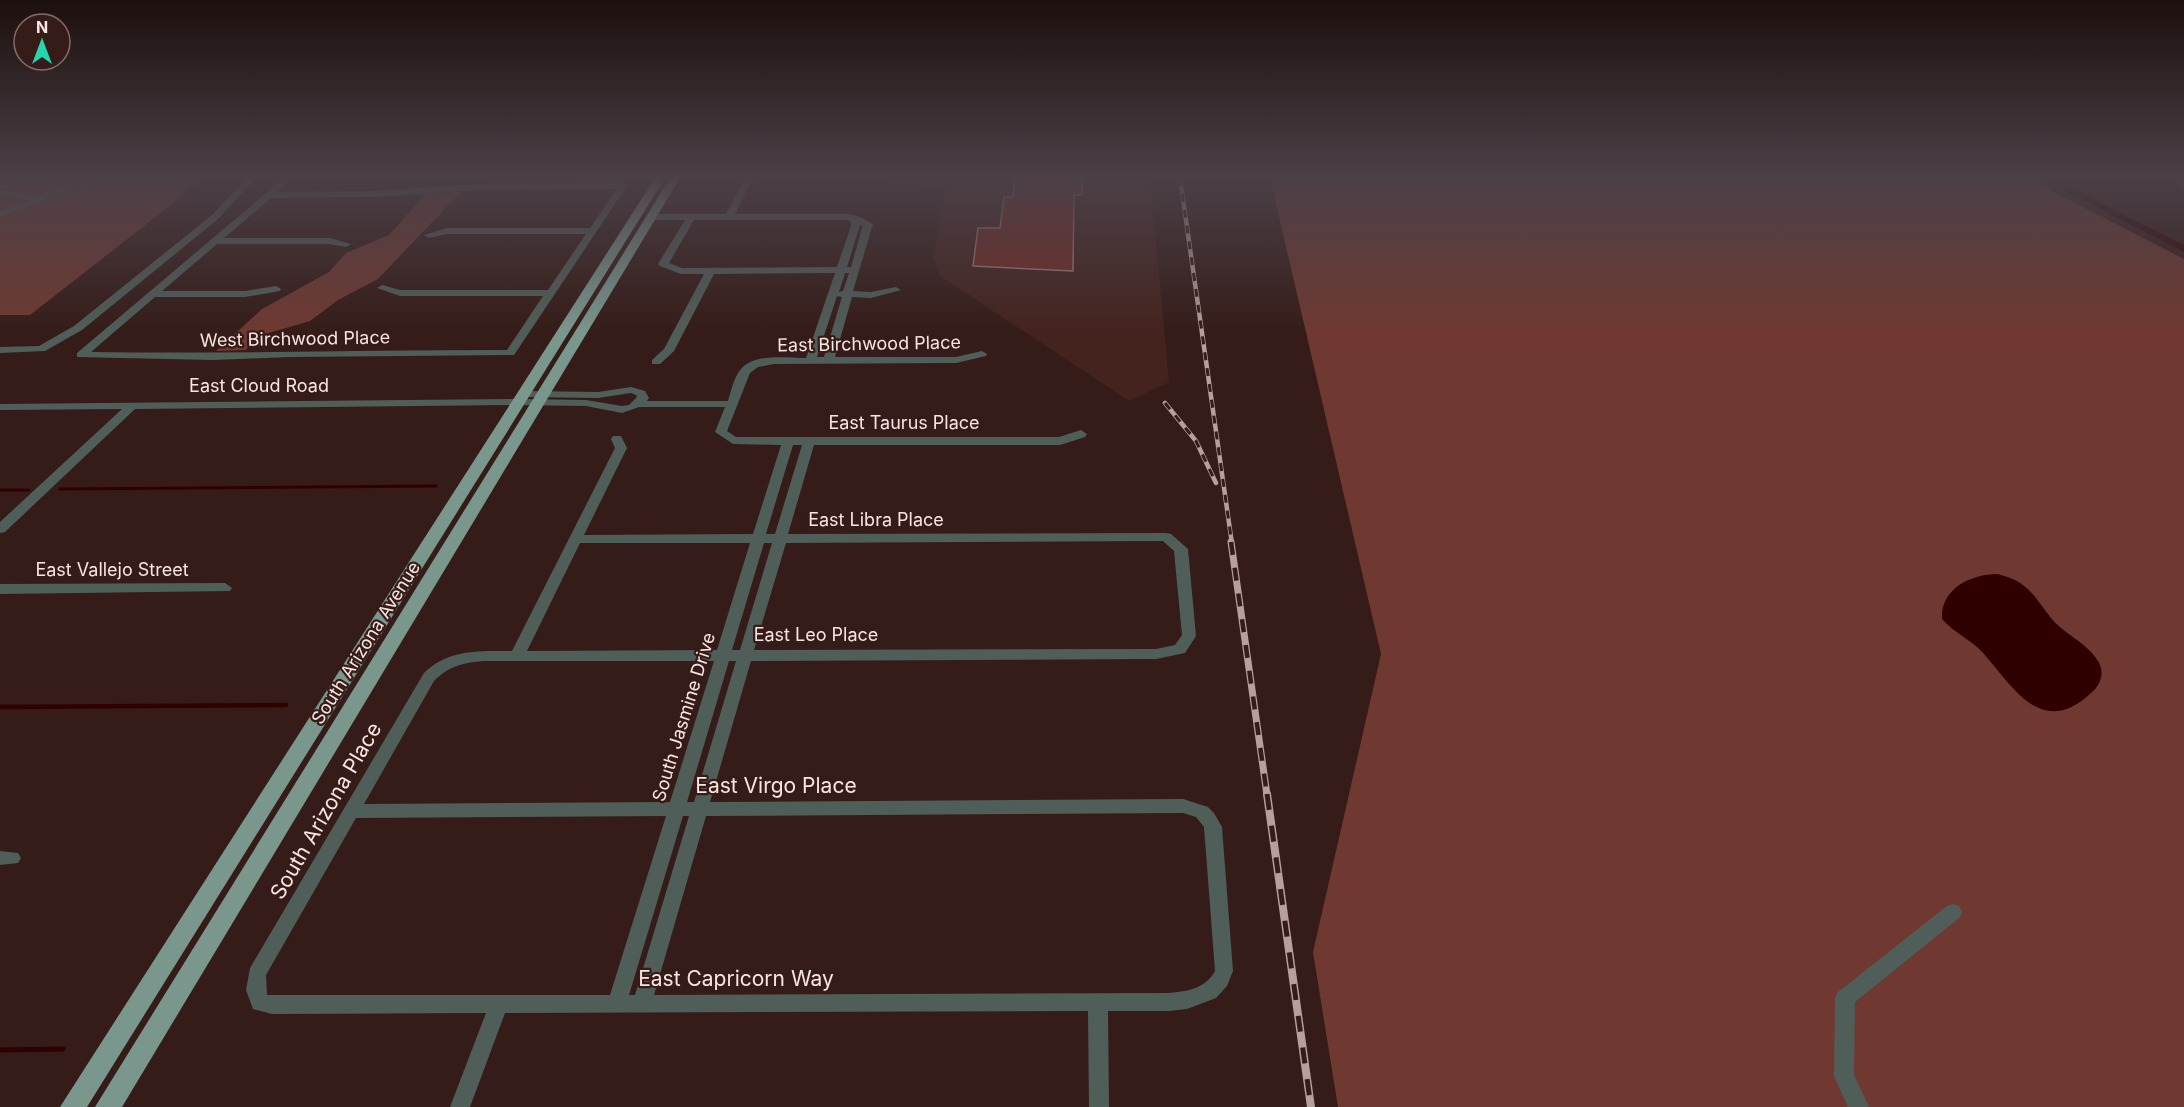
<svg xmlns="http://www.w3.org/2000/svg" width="2184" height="1107" font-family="Inter,sans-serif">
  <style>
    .built { fill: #44231e }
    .green { fill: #6f3931 }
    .water { fill: #300000 }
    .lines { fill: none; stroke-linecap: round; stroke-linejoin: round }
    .stream-far2 { stroke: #300000; stroke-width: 3 }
    .stream-far1 { stroke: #300000; stroke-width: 4.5 }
    .stream { stroke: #300000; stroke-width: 5 }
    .canal { fill: #300000; fill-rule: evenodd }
    .building { fill: #732a22; stroke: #9f7e79; stroke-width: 1.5 }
    .minor { fill: #505e59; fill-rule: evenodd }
    .primary { fill: #7a978e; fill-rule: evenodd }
    .rail-far2-casing { stroke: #b5a09c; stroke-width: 4.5 }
    .rail-far1-casing { stroke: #b5a09c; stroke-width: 7 }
    .rail-casing { stroke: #b5a09c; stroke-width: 8 }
    .rail-far2 { stroke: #351c18; stroke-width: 3; stroke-dasharray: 8; stroke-linecap: butt }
    .rail-far1 { stroke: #351c18; stroke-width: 4.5; stroke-dasharray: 13; stroke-linecap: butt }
    .rail { stroke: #351c18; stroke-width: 5; stroke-dasharray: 16; stroke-linecap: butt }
    .labels { text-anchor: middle; stroke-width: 4.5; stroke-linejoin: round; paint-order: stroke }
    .street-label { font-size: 18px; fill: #f8e5e2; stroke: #351c18 }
    .near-street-label { font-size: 21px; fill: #f8e5e2; stroke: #351c18 }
  </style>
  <rect width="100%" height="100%" fill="#351c18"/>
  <path class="built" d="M891,178H1150L1169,382L1129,401L940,276L933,258L946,187L889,185Z"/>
  <path class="green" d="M0,178H200L171,205L30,315H0Z
    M1270,178H2027L2184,259V1107H1338L1313,952L1381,654Z
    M461,192L378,279L338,300L310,321L255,337L246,350L216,351L262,309L329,272L346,253L389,235L426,194Z"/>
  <path class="water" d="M1997,574C2028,581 2033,595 2051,618C2064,634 2086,642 2098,661C2105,672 2101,685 2091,693C2042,739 2014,688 1984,654C1972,640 1954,633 1942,619C1940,589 1971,574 1997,574Z"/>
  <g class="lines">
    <path class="stream-far2" d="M60,489L436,486
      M0,490H29"/>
    <path class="stream-far1" d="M0,707L286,705"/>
    <path class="stream" d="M0,1050L63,1049"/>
    <path class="canal" d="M2040,178H2051L2184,245V252Z"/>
  </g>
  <path class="building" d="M1015,178H1082V195H1074L1073,271L973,266L978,228H1000L1004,197H1013Z"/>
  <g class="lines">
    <path class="minor" d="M94,178H111L81,186L0,217V211L30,200L0,196V190L39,196L76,182Z
      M247,178H256L218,219L82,330L45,351L0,353V347L39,346L74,326L212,215Z
      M284,178H293L278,192L373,191L480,184L623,183L627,186L514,355L290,357L213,360L77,357V353ZM617,189L590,228H447L424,235L429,238L447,234H586L548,290H400L382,285L377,288L400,296H543L507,350C368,350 230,354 91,352L155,297H245L280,291L281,289L276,286L245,291H162L217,244H330L346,247L351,244L330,238H224L271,198L373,197L480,190Z
      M745,178H753L735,214H847L858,216L873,224L853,291L871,292L896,287L901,290L871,298L852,297L835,357H956L982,351L987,354L986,356L956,363L774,364L758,367L750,373L727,431L736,437H1059L1081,430L1087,434L1085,437L1060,445H814L788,534L1166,533L1171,534L1188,549L1196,636L1185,653L1156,659L751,661L710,802L1183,799L1208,807L1214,813L1222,827L1233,971L1227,986L1216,998L1187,1009L1169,1011H1108L1109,1107H1089L1088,1011L505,1013L470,1107H450L486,1013L272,1014L253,1009L246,990L250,968L424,673C448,649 480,651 512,651L615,448L611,439L613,436H621L627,448L584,535L753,534L781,445L733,444L715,432L725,407H639L622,413L586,406L518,405L135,409L5,532L0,533V522L122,409L0,410V404L518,399L586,400L622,406L629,405L637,397L636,395L631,393L598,398L524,397L518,394L524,391L598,392L631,387L645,391L649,398L647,401H728C731,391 734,377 741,369C754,353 787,358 806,358L835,273L714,274L674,351L660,364H652V360L664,349L704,274H681L660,266L658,264L685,220H652L647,217L652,214H726ZM694,220H846L851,221V226L837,267L682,268L669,263ZM860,225H863L851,267H847ZM845,273H849L843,291L839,292ZM837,296L842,297L824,357H817ZM793,445H802L775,534H766ZM1163,541L1174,551L1182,635L1175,645L1156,649L754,650L786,543ZM580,543H750L717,650L527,651ZM764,543H772L740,650H732ZM483,661H714L670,802L364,804L434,681C449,666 463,663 483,661ZM729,661H736L694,802H687ZM1183,813L1196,817L1204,827L1215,971C1205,989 1188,991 1169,993L654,995L706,816ZM666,816L610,995H267L266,975L356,818ZM683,816H689L635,995H629Z
      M2170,178L2184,180V187Z
      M225,583L232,588L230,591L0,594V584Z
      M0,851L18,853L21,858L18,863L0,865Z
      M1953,904L1959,906L1962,912L1959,918L1855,1002L1854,1075L1869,1107H1848L1834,1076L1835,998L1838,992L1947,906Z"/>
    <path class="primary" d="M655,178H665L87,1107H60Z
      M670,178H680L122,1107H95Z"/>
    <g class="rail-far2-casing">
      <path id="rail-far2" d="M1180,178L1232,544
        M1165,403L1196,441L1216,483"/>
    </g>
    <g class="rail-far1-casing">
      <path id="rail-far1" d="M1231,542L1267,795"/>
    </g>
    <g class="rail-casing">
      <path id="rail" d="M1267,794L1311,1107"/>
    </g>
    <use href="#rail-far2" class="rail-far2"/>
    <use href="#rail-far1" class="rail-far1"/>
    <use href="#rail" class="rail"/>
  </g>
  <linearGradient id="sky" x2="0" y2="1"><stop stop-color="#1d0f0d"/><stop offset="0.53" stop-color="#4b4048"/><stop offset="1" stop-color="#4b4048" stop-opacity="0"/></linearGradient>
  <rect width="2184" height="333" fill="url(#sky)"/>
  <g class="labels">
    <g class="street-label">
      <text transform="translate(295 339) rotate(-1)" y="6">West Birchwood Place</text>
      <text transform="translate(869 344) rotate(-1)" y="6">East Birchwood Place</text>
      <text x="259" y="392">East Cloud Road</text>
      <text x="904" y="429">East Taurus Place</text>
      <text x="876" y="526">East Libra Place</text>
      <text x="112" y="576">East Vallejo Street</text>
      <text x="816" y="641">East Leo Place</text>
      <text transform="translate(366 643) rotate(-58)" y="6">South Arizona Avenue</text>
      <text transform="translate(684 717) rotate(-73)" y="6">South Jasmine Drive</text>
    </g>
    <g class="near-street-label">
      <text x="776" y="793">East Virgo Place</text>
      <text transform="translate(326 811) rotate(-60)" y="7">South Arizona Place</text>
      <text x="736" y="986">East Capricorn Way</text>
    </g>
  </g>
  <g transform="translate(42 42)"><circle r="28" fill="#351c18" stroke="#836c69" stroke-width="1.5"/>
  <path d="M0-4.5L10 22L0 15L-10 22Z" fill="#25d5ae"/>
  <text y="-9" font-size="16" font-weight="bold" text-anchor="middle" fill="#f8e5e2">N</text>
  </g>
</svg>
